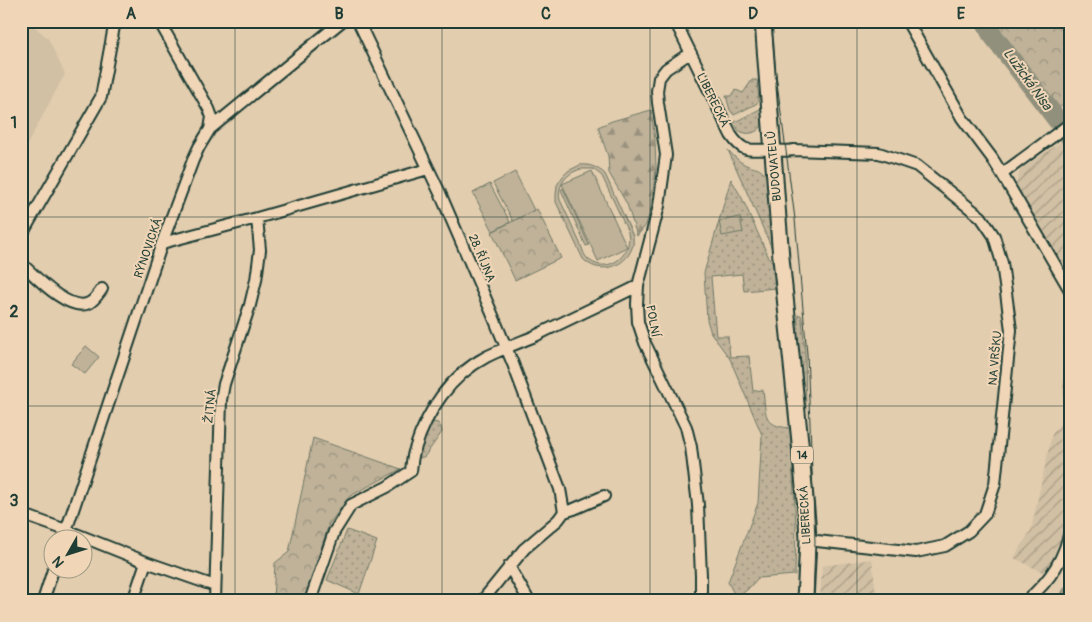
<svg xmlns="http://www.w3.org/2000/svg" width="1092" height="622" font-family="Pangolin,sans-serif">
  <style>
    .built { fill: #d1c0a4 }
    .industrial { fill: url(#industrial-furrows) }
    .grass { fill: url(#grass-dots); stroke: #6f7866 }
    .forest { fill: url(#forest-firs); stroke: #6f7866 }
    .park { fill: url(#park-crowns); stroke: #6f7866 }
    .pitch { fill: #bfb299; stroke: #6f7866; fill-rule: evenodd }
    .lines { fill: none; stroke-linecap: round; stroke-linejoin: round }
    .river { stroke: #90907b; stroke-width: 20 }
    .minor-casing { stroke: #1f3d34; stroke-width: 14 }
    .primary-casing { stroke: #1f3d34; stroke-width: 19 }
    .minor { stroke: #f0d6b7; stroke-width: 10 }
    .primary { stroke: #f0d6b7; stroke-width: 15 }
    .tram { stroke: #1f3d34; stroke-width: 1 }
    .grid { fill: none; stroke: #1f3d34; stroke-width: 1; stroke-opacity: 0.55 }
    .labels { text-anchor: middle; stroke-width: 4; stroke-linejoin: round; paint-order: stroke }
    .shield { fill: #f0d6b7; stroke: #5e6b5b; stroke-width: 1 }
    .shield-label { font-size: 11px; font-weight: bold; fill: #1f3d34 }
    .street-label { font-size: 12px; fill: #1f3d34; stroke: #f0d6b7 }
    .water-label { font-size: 14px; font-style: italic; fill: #30493f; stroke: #f0d6b7 }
    .neatline { fill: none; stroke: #1f3d34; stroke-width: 2 }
    .grid-label { font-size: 16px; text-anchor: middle; font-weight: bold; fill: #1f3d34 }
  </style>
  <defs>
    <pattern id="industrial-furrows" width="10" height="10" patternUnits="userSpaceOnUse" patternTransform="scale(1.25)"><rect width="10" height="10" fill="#d1c0a4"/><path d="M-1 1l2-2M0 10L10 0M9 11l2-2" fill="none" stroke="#a99d86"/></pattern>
    <pattern id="grass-dots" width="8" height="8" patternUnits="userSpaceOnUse" patternTransform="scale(1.25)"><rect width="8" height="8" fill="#bfb299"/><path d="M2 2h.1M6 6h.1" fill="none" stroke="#9b927e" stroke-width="1.8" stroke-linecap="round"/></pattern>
    <pattern id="forest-firs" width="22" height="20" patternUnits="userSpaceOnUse" patternTransform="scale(1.25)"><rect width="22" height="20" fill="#bfb299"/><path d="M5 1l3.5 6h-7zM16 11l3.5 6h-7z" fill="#9b927e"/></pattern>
    <pattern id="park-crowns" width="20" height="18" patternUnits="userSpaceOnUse" patternTransform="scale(1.25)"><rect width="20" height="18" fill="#bfb299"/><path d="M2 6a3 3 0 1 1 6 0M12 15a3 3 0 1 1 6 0" fill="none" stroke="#9b927e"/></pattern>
  </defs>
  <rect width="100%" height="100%" fill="#e3cdaf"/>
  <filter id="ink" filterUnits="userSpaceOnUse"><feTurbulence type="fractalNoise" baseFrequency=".02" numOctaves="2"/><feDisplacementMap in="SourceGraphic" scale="10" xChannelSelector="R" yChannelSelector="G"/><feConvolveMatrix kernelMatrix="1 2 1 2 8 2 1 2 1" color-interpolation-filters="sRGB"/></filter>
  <g filter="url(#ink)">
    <path class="built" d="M21,21L30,23L48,38L65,74L21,156Z"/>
    <path class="industrial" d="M1064,140L1071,149V276L1016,186L1020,170Z
      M1071,337V526L1069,534L1046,574L1014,558L1031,530L1052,434L1063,420V339Z
      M872,559L877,601H820L822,566Z"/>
    <path class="grass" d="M752,80H757L759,101L756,104L734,115L730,110L726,96H731L736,90L743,93Z
      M760,109H763C763,113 764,118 763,122C761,131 750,136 742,132C738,131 735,127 733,123Z
      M728,150C733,155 738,161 744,164C756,170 759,165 768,179L774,253Z
      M731,179L742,198L769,258L773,262L776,288L744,291L742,274L711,277L716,336H728L730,357L749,356L753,391L763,390C766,413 762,426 790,428L796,524L795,575L758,578L747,590L736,598L728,582L758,503L762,435L730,359L711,333L707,320L704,273Z
      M798,315H801L802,319L805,354L806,409L803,407L797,358Z
      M433,422L438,423L441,427L442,432L425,456L423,457L420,458C420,456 419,455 419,454C418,447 428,427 433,422Z
      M347,530L377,541L359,594L327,580Z"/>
    <path class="forest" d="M651,110L655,140L656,169L651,208L646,225L637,236L627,204L609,173L608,156L598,127L612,121Z"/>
    <path class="park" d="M991,21H1071V100L1057,109Z
      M537,209L561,258L515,280L492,232Z
      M740,217L743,232L722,236L719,221Z
      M313,438L401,469L350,496L329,524L304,601H273L275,563L289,552Z"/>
    <path class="pitch" d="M580,165C590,164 597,167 605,174L633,236C633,240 634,244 632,248C625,268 598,275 583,259L556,202V195L557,185L563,176L568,171ZM581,169H593L602,176L628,232C634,257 604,277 586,257C583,253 582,247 580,243C573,228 567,214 560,200C557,184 567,173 581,169Z
      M592,171L627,247L598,261L562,184Z
      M515,172L534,210L513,221L493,183Z
      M490,184L510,222L493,231L473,193Z
      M563,188L589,245L586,246L561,190Z
      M86,346L99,357L85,374L71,364Z"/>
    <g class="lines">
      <path class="river" d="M985,21L991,33L1071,138
        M1069,601L1071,595"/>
      <g class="minor-casing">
        <path id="minor" d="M159,21L209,109L212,117L210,129
          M358,21L440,193L491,311L513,364L560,489L564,512
          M675,21L731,135C745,156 752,148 773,150C780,150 785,152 793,150L879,153L917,166L981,217L994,236L1002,263L1011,330L995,484L985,514L969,531L945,546L916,552L808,540
          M907,21L962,118L992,158L1002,174L1071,292
          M690,53L666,69L659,78L657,91L658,103L666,155L659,206L638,286L637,304L638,322L645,343L686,427L691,447L698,505L701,576V601
          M1002,174L1071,123
          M21,236L101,97L115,21
          M162,243L257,218L428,169
          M21,263C35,276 69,313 89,303C94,301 99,293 102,289
          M21,514L66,530L146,562L215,586
          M63,540L162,243L193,160L199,147L210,129L342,21
          M509,566L529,601
          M43,601L53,570
          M133,601L146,562
          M215,601L221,400L224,384L250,305L256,280L260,250L257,218
          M310,601L334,532L351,505L387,487L411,471C412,464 412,456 415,449C427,411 450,376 486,357C502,349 518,343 535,336C569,319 604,303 638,286
          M482,601L524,549L558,520L564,512L574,509L604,496
          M1026,601C1051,580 1065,558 1071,526"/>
      </g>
      <g class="primary-casing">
        <path id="primary" d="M763,21L781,258L800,442L807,521L808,540L805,601"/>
      </g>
      <use href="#minor" class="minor"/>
      <use href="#primary" class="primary"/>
      <path class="tram" d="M771,21L776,75L795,219L807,354L815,541L813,601"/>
    </g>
  </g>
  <path class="grid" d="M235,21V601M442,21V601M650,21V601M857,21V601M21,217H1071M21,406H1071"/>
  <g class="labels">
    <rect class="shield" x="791" y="446.5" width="22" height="17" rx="4"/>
    <g class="shield-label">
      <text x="802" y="459">14</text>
    </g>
    <g class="street-label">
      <text transform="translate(713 100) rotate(64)" y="4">LIBERECKÁ</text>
      <text transform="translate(774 166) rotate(-95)" y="4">BUDOVATELŮ</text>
      <text transform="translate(148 248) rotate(-71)" y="4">RÝNOVICKÁ</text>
      <text transform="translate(482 258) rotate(67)" y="4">28. ŘÍJNA</text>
      <text transform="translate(653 321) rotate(80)" y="4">POLNÍ</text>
      <text transform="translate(995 358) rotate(-85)" y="4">NA VRŠKU</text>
      <text transform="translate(210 406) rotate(-84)" y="4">ŽITNÁ</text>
      <text transform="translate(805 515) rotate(-93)" y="4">LIBERECKÁ</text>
    </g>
    <g class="water-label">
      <text transform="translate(1028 79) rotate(54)" y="5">Lužická Nisa</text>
    </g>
  </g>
  <rect width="1092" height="622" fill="none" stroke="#f0d6b7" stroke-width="55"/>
  <g transform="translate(68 554) rotate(231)"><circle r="24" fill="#f0d6b7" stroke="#9c9983"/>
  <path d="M0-4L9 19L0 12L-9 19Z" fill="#1f3d34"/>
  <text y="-8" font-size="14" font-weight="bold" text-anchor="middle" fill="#1f3d34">N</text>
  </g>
  <rect x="28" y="28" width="1036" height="566" class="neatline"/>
  <g class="grid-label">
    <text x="131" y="19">A</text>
    <text x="339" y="19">B</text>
    <text x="546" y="19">C</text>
    <text x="753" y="19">D</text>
    <text x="961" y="19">E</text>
    <text x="14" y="128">1</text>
    <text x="14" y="317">2</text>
    <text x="14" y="506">3</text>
  </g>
</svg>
